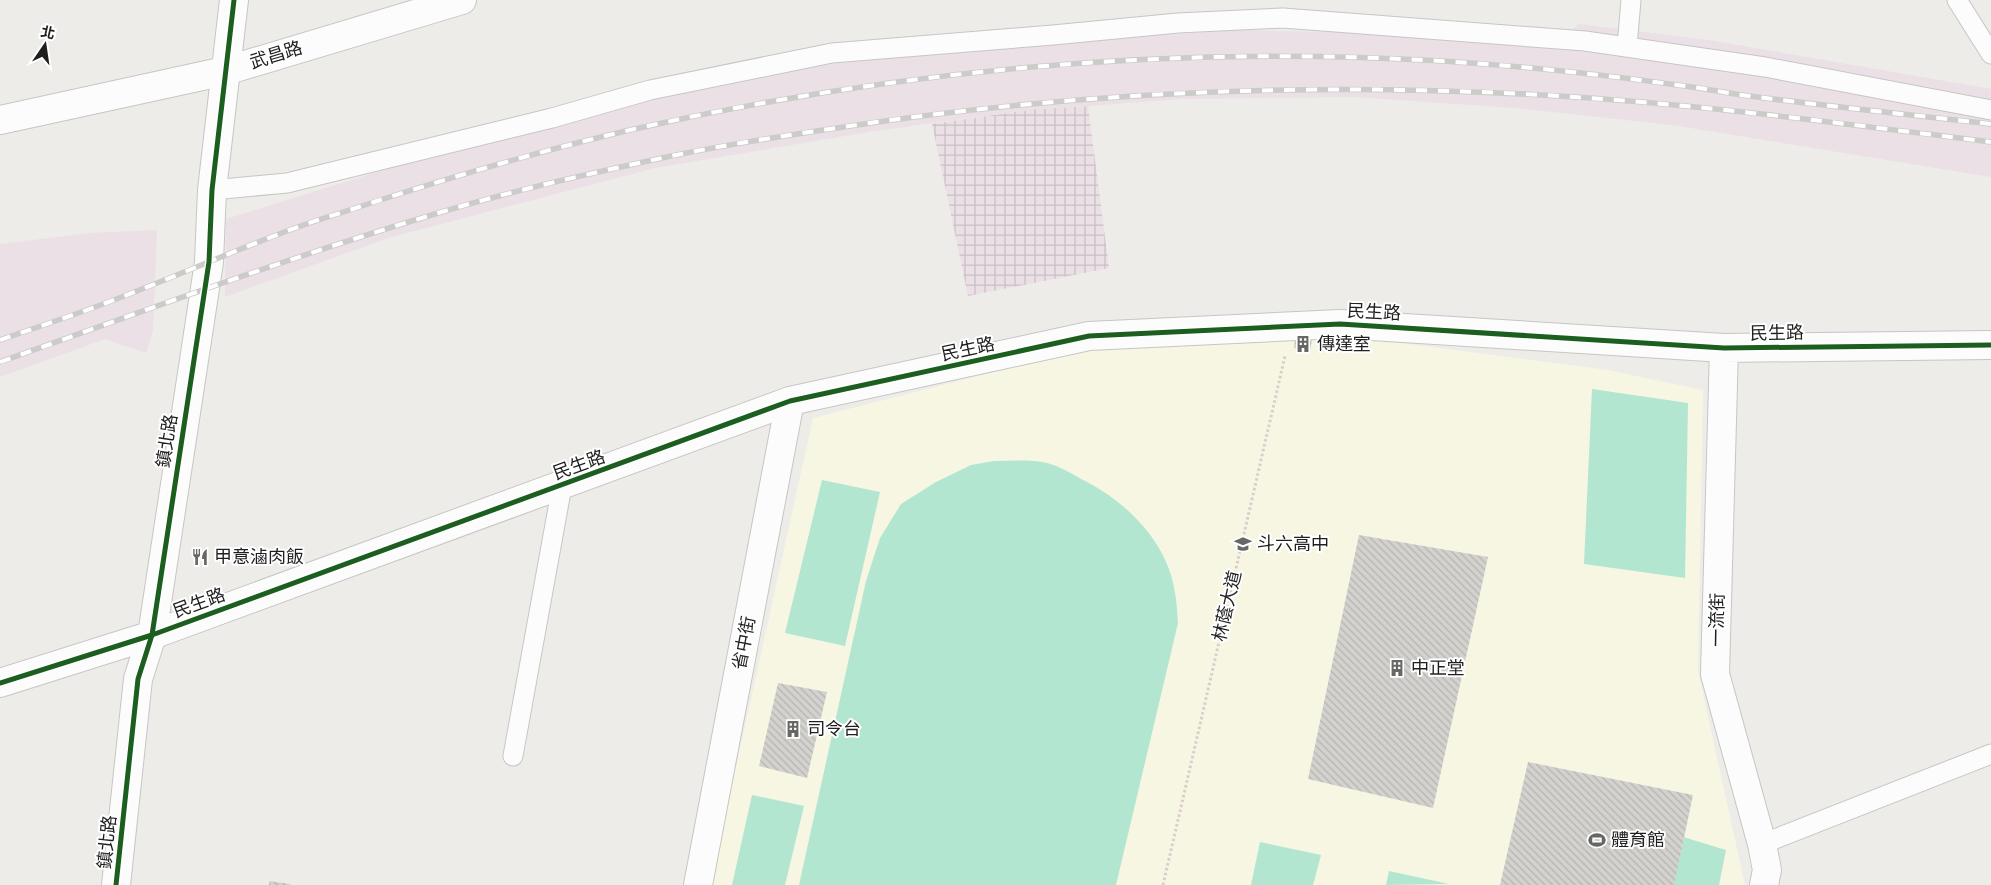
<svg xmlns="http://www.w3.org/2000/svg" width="1991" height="885" font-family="'Varela Round','Noto Sans TC',sans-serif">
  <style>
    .industrial { fill: url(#industrial-grid) }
    .education { fill: #f6f6e3 }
    .railway { fill: #ebe0e6 }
    .pitch { fill: #b2e6d0 }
    .building { fill: url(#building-back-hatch) }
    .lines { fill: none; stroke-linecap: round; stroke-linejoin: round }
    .service-casing { stroke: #c6c6c4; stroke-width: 21 }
    .minor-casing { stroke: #c6c6c4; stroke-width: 30 }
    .tertiary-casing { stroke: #c6c6c4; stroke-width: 30 }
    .path { stroke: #dbcdca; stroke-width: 3; stroke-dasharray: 2.5 2.5; stroke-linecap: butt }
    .service { stroke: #fcfcfc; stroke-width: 19 }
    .minor { stroke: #fcfcfc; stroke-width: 28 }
    .tertiary { stroke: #fcfcfc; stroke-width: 28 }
    .rail-casing { stroke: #cbcbca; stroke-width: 5.5 }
    .rail { stroke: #fff; stroke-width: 4; stroke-dasharray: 11; stroke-linecap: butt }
    .cycleway-casing { stroke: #fff; stroke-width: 8 }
    .cycleway { stroke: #1b5e20; stroke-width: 5 }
    .labels { text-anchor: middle; stroke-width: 4; stroke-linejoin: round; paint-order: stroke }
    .street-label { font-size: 18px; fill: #1f1f1f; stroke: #fff }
    .poi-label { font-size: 18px; fill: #1f1f1f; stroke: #fff; text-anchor: start }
  </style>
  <defs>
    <pattern id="industrial-grid" width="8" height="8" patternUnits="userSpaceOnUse" patternTransform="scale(1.25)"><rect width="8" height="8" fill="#ebe0e6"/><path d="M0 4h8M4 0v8" fill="none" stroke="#c9c0c5"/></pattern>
    <pattern id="building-back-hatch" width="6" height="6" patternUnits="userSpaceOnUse" patternTransform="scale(1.25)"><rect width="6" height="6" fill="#d4d2cf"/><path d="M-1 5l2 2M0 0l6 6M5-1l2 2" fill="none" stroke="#b6b4b1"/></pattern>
  </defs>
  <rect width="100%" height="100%" fill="#edece8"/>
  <path class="industrial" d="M1088,106L1109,268L968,296L932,124L1036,109Z"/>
  <path class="education" d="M1324,333L1608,370L1703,390L1698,671L1745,885H710L813,418L1113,342Z"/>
  <path class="railway" d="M1578,24L1709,40L1991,89V177L1672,125L1514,108L1355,97L1181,99L1088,106L1036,109L875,131L655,168L388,238L225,297L226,219L432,155L657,94L824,65L939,51L1235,30L1380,33L1560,46Z
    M157,230L153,330L146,353L105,339L0,377V244L89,233Z"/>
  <path class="pitch" d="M1592,389L1688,403L1685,578L1584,564Z
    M994,461C1011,461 1030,459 1047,463C1060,466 1074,475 1085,481C1128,503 1168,543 1175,593C1177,603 1177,613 1178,623L1116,885H799L866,581L880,538L901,504L936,482L971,465Z
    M822,480L880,492L845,646L785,633Z
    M752,795L804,806L785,885H732Z
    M1670,833L1726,850L1719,885H1658Z
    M1260,842L1321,855L1313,885H1251Z
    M1389,871L1449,884L1386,885Z"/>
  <path class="building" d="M1295,339L1312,340L1310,350L1294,348Z
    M1359,535L1488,557L1433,808L1308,779Z
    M778,683L827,692L807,778L759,766Z
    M1528,762L1693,795L1674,885H1500Z
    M269,881L290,884V885H269Z"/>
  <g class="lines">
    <g class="service-casing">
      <path id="service" d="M1957,0L1991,54
        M1627,47L1631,0
        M212,190L287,183L552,118L650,90L832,53L1053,35L1178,23L1283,18L1585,41L1765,67L1991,110
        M513,756L562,486
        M1762,844L1991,754"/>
    </g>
    <g class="minor-casing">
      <path id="minor" d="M0,120L225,71L462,0
        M1724,348L1715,674L1762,844L1767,870L1764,885
        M0,683L152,635L790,401L1089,336L1340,324L1724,348L1991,345
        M698,885L790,401"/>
    </g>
    <g class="tertiary-casing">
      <path id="tertiary" d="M116,885L138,679L152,635L209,262L212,190L234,0"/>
    </g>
    <path class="path" d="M1163,885L1285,356"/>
    <use href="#service" class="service"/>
    <use href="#minor" class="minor"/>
    <use href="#tertiary" class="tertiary"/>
    <g class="rail-casing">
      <path id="rail" d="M0,340C35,328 71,316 106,303C167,280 226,254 287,231C315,220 345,212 374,202C458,175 544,150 630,130C895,70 1170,45 1442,61C1521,66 1599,74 1677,85C1704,88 1730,94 1757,97C1835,107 1913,115 1991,124
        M0,362C141,312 281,260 425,217C502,193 583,175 662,158C722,145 783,136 843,127C1086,90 1331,81 1575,97C1714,106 1853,125 1991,142"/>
    </g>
    <use href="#rail" class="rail"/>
    <g class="cycleway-casing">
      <path id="cycleway" d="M0,683L152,635L790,401L1089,336L1340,324L1724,348L1991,345
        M116,885L138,679L152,635L209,262L212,190L234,0"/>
    </g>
    <use href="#cycleway" class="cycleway"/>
  </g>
  <defs>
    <g id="building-bare" transform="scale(1.35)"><path d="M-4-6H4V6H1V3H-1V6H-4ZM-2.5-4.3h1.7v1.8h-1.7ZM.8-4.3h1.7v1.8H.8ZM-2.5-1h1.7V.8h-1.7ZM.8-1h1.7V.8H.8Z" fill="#676765" stroke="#fff" stroke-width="2.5" paint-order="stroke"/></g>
    <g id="school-bare" transform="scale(1.35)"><path d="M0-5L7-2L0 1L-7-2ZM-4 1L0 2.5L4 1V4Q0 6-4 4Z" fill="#676765" stroke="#fff" stroke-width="2.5" paint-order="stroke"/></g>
    <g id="restaurant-bare" transform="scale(1.35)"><path d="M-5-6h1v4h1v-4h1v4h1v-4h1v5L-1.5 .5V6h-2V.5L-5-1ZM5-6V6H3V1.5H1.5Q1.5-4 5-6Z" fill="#676765" stroke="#fff" stroke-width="2.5" paint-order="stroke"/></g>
    <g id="stadium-bare" transform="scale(1.35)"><path d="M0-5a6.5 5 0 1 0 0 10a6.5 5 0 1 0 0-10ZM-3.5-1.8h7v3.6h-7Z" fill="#676765" stroke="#fff" stroke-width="2.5" paint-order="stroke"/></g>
  </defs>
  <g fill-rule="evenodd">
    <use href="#building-bare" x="1303" y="344"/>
    <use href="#school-bare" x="1243" y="544"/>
    <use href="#restaurant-bare" x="200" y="557"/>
    <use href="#building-bare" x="1397" y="668"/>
    <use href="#building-bare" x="793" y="729"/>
    <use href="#stadium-bare" x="1597" y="840"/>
  </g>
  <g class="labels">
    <g class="street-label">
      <text transform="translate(276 55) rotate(-17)" y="6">武昌路</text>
      <text transform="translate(1374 312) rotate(3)" y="6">民生路</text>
      <text transform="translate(1777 333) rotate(-1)" y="6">民生路</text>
      <text transform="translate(968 349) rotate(-12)" y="6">民生路</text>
      <text transform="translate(167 441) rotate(-81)" y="6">鎮北路</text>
      <text transform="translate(579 465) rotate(-20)" y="6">民生路</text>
      <text transform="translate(199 603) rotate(-20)" y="6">民生路</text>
      <text transform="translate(1227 606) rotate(-77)" y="6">林蔭大道</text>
      <text transform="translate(1717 620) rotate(-89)" y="6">一流街</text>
      <text transform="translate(744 643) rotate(-79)" y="6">省中街</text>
      <text transform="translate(107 842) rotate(-84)" y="6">鎮北路</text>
    </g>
    <g class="poi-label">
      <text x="1317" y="350">傳達室</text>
      <text x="1257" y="550">斗六高中</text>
      <text x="214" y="563">甲意滷肉飯</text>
      <text x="1411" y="674">中正堂</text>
      <text x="807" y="735">司令台</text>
      <text x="1611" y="846">體育館</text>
    </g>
  </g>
  <g transform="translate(45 45) rotate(13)" stroke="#ffffff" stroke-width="4" paint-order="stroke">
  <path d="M0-4L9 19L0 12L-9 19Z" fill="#1f1f1f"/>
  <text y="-8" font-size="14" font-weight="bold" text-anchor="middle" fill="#1f1f1f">北</text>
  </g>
</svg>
